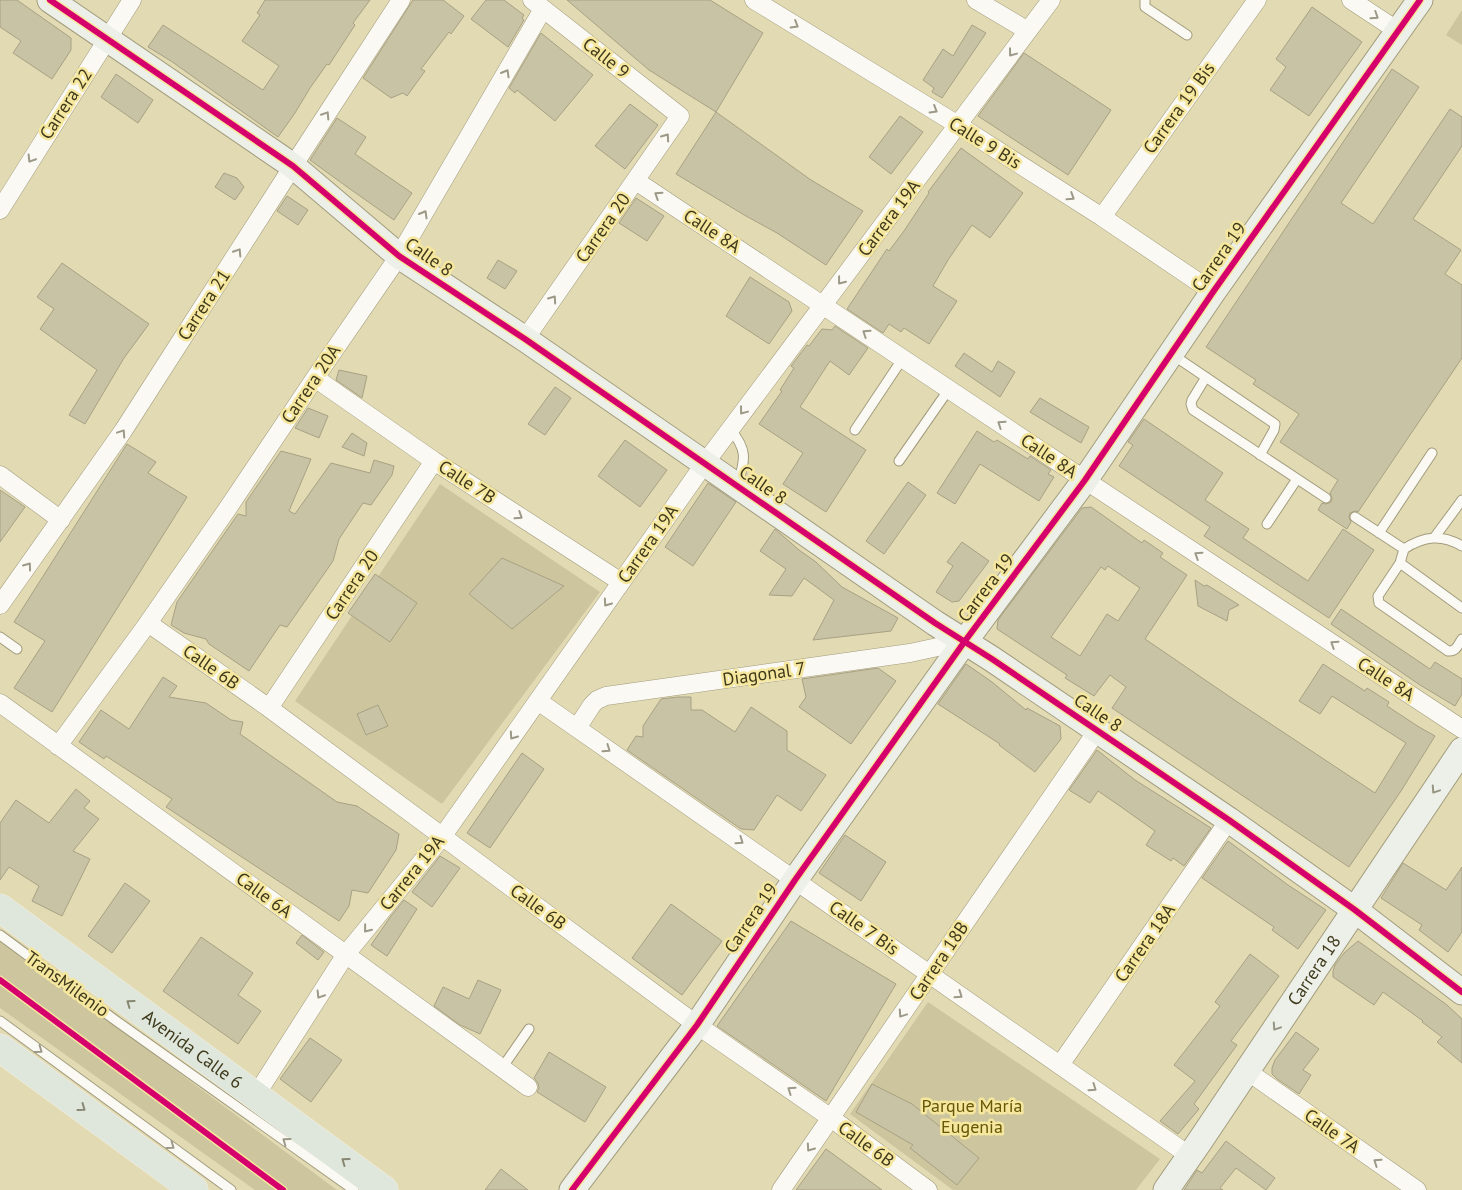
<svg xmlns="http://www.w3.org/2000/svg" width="1462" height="1190" font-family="'PT Sans',sans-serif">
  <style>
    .green { fill: #cdc59e }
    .building { fill: #c9c3a5; stroke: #a8a183; fill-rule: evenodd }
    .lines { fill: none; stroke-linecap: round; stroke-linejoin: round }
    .lane-casing { stroke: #a29c7d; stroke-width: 11 }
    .street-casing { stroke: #a29c7d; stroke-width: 19 }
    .secondary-casing { stroke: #a29c7d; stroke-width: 27 }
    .primary-casing { stroke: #f2eedd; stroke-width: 29 }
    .lane { stroke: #fbf9f4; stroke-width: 9 }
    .street { stroke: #fbf9f4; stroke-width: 18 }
    .secondary { stroke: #edf0e8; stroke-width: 25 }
    .primary { stroke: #dfe7dd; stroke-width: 28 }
    .cycleway-casing { stroke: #f6e79f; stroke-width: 9 }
    .cycleway { stroke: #d6006c; stroke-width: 6 }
    .oneway { stroke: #9d9988 }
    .oneway2 { stroke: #969482 }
    .oneway3 { stroke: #878772 }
    .labels { text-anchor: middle; stroke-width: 5; stroke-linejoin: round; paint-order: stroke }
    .street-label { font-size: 18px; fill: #3f391b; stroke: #f6e79f }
    .park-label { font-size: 18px; fill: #655705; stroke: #f6e79f }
  </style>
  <rect width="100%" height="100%" fill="#e2dab3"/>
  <path class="green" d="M1462,10V45L1446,35Z
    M440,484L600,592L442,804L295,701Z
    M0,940L337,1190H255L0,1008Z
    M928,1002L1160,1159L1136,1190H953L850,1114Z"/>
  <path class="building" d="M0,0H17L71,38V50L52,79L13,53L21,41L0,27Z
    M265,0H370L353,23L355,25L329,65L327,64L310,88L295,113L278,137L171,61L148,47L163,25L263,90L279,66L242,41L260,15L257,13Z
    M413,0H443L464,16L451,34L449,32L421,69L425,71L407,96L403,93L391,98L363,78Z
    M486,0H504L524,15L522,18L524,20L508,47L471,19Z
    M567,0H710L763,33L716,112L649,70Z
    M1312,7L1362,42L1309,116L1270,90L1286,67L1276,59Z
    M972,25L986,33L942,98L932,92L934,88L923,80L943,49L953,56Z
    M541,33L593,75L555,121L517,90L515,93L509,88Z
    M1024,53L1111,110L1068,175L978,116Z
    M1392,69L1419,87L1341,203L1373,224L1450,109L1462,117V146L1413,219L1461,250L1445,274L1462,285V358L1358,512L1355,511L1350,513L1349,517L1351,522L1347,529L1318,510L1322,503L1326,504L1331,502L1332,498L1330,493L1338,480L1280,442L1299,414L1253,384L1256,380L1206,347Z
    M116,74L153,100L138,123L101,97Z
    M630,104L658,125L625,169L595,146Z
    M716,112L811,180L863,211L826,265L777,233L746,216L676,174Z
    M900,116L923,132L891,174L869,157Z
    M337,118L366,137L355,154L412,193L394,220L350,189L310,160Z
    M961,148L1023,193L990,238L972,225L948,260L933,286L957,301L929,344L904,328L901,332L889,324L883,333L847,309L887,249L889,251L904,231L929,193L928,192Z
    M224,173L237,178L244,187L235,200L215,187Z
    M287,196L308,210L298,225L277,211Z
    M636,198L664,216L647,241L619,223Z
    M498,260L517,271L505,289L487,278Z
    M62,263L149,324L124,358L85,424L69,415L97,370L40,329L54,309L37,297Z
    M750,277L789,302L792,311L769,344L726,316Z
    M835,326L868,348L849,375L830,361L800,407L866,450L826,512L783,484L803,453L759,424L782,391L780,390L794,368L791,366L807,345L809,346L822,329L832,330Z
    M964,353L992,372L998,361L1015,372L1000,397L955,366Z
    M339,370L367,376L362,398L336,380Z
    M555,387L571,398L545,435L528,424Z
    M1040,398L1089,427L1081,443L1030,412Z
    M308,408L328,416L319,438L295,428Z
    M1144,419L1223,473L1205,500L1249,529L1243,538L1308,581L1343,529L1374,550L1329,618L1204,536L1210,527L1119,466L1133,445L1128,442Z
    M977,431L994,442L997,440L1028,459L1030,456L1051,470L1048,474L1054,477L1039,501L980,464L955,504L937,493Z
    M352,433L367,443L364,456L342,447Z
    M625,440L667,470L640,507L598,476Z
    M127,444L156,462L148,473L187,497L52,712L14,688L45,641L14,622Z
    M281,451L311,459L289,511L295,514L331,463L370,473L374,460L394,466L392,475L371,505L363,503L339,539L333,561L287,627L280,625L249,671L209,644L206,639L184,633L171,625L177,602L238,514L246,516V502Z
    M908,482L926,495L884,554L866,541Z
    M708,483L736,502L693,566L665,547Z
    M0,490L25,507L0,542Z
    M1091,507L1142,543L1144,540L1163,553L1160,557L1187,575L1145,639L1233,699L1375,793L1406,743L1332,696L1320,714L1299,701L1323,664L1365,691L1367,688L1389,702L1387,706L1419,727L1435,736L1401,791L1349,867L1112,708L1126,687L1110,675L1094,696L1065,678L1067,675L997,629L998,620L1082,508ZM1108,566L1140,588L1118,621L1107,614L1080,656L1051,637L1101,567L1105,570Z
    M775,529L799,550L816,562L842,587L898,618L891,631L813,640L834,600L804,578L792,596L769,595L786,569L760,551Z
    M962,542L989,561L959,601L952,602L936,592L953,566L947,562Z
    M502,558L564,586L512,629L469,594Z
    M375,574L417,603L390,642L348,613Z
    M1195,580L1204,586L1207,585L1239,605L1229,610L1227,621L1198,606Z
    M1341,609L1430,669L1435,662L1462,679V694L1455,706L1420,685L1331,624Z
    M966,664L992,682L1026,710L1027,708L1060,726L1061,739L1035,772L999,745L1000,744L938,704Z
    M878,668L896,681L851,744L799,707L806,697L802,679Z
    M163,677L177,686L169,697L206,703L231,720L243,722L240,734L337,802L357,806L399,834L396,850L368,893L352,890L349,906L339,921L166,807L172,799L106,756L104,759L79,742L101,710L129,729Z
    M678,697H691V710H702L735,732L751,707L787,731V750L826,775L801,811L777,795L754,830L741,829L627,750L636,736L643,737V726L661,699Z
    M378,705L388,726L366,735L357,714Z
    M1097,750L1135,780L1211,828L1184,866L1173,858L1171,861L1146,845L1155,831L1117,804L1098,791L1090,803L1069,790Z
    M522,753L544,769L490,848L467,833Z
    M76,789L90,801L84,808L99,819L73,851L90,859L62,916L32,901L39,886L9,867L0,880V823L16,800L49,823Z
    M845,835L886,862L861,901L819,873Z
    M1228,841L1288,885L1326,910L1298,949L1272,930L1274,927L1202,878Z
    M440,856L460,868L432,907L412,892Z
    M1403,863L1446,890L1462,867V932L1448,952L1419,930L1422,925L1381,898Z
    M125,883L150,901L112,953L88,936Z
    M404,900L417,909L387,956L371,945L391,916Z
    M671,904L722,941L682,995L632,958Z
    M791,921L896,984L826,1101L717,1026Z
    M302,935L324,952L318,960L296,943Z
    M201,937L253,973L238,995L261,1011L238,1044L163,991Z
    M1358,941L1447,1005L1462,1019V1063L1437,1042L1442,1037L1422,1022L1423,1021L1383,992L1374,1005L1333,977V971L1335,965L1344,953Z
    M1250,954L1279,976L1231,1041L1237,1045L1194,1104L1199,1109L1178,1134L1160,1121L1195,1081L1174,1065L1220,1006L1215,1002Z
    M478,980L501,990L480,1034L460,1025L434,1006L443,987L469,999Z
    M1296,1032L1319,1049L1303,1070L1311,1075L1299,1094L1277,1079L1272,1074V1068L1275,1060Z
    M310,1038L342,1060L311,1102L280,1079Z
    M549,1052L606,1087L585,1122L537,1092L539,1088L538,1083L534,1078Z
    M872,1084L912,1104L979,1158L957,1185L910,1148L913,1145L856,1112Z
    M1226,1141L1275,1178L1266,1190L1236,1168L1220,1188L1223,1190H1184L1197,1170L1202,1173Z
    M826,1149L882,1190H796Z
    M501,1169L528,1190H485Z"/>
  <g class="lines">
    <g class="lane-casing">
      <path id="lane" d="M1145,0V7L1187,35
        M1173,355L1272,422L1275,424L1274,430L1260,455
        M1206,377L1192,400L1191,404L1193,410L1326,498
        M730,429C748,450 745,459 738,484
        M855,430L903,358
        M899,461L949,389
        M1355,517L1404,549C1424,536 1441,534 1462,546
        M1267,524L1297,479
        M1379,533L1432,453
        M1434,538L1462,500
        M1404,549L1400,563L1462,608
        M1400,563L1378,596L1379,603L1448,651C1456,652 1458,645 1462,639
        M0,637L17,649
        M0,935L115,1020L354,1190
        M0,1021L231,1190
        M502,1068L529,1029"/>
    </g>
    <g class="street-casing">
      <path id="street" d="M754,0L958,125L1102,217L1213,292
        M976,0L1028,31
        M1351,0L1398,31
        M636,181L1085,480L1462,729
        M0,210L132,0
        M1102,217L1257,0
        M525,339L680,116L532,0
        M315,378L434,461L621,582
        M0,475L61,520
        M0,605L123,431L293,166L401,0
        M148,623L269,708L697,1025L831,1118L928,1190
        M538,701L1190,1156
        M0,703L528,1087
        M269,708L434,461
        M577,728L592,705L597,700L606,696L910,653L965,641
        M58,746L148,623L230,505L315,378L399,256L543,9
        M1060,1065L1229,820
        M1247,1071L1417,1190
        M256,1095L346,954L442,837L705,463L1051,0
        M781,1190L1097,731"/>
    </g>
    <g class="secondary-casing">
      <g id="secondary">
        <path d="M50,0L293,166L399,256L525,339L935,623L992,659L1229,820L1355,910L1462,992"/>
        <path d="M572,1190L697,1025L795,880L965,641L1085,480L1213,292L1420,0"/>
        <path id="s1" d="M1166,1190L1200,1141L1462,750"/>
      </g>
    </g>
    <g class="primary-casing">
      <g id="primary">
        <path id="s2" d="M0,908L384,1190"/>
        <path d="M0,1048L194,1190"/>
      </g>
    </g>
    <use href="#lane" class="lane"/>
    <use href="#street" class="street"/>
    <use href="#secondary" class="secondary"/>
    <use href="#primary" class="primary"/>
    <g class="cycleway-casing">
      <path id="cycleway" d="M50,0L293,166L399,256L525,339L935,623L992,659L1229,820L1355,910L1462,992
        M0,980L283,1190
        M572,1190L697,1025L795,880L965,641L1085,480L1213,292L1420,0"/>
    </g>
    <use href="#cycleway" class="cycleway"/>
  </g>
  <defs><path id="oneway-chevron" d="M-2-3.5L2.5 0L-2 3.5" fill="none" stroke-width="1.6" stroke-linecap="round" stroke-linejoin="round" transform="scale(1.25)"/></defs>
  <g class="oneway">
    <use href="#oneway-chevron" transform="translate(1375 16) rotate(33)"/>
    <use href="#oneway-chevron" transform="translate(795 25) rotate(31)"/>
    <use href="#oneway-chevron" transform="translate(1012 53) rotate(127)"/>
    <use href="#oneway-chevron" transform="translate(506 73) rotate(-60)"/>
    <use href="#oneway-chevron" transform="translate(934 110) rotate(31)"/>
    <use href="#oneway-chevron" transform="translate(326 115) rotate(-57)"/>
    <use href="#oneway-chevron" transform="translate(666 137) rotate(-55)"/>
    <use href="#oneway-chevron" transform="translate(31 159) rotate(122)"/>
    <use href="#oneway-chevron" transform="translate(658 195) rotate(-147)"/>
    <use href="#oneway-chevron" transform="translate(1071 197) rotate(33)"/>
    <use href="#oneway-chevron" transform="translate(424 214) rotate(-60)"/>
    <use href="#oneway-chevron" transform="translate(238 252) rotate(-57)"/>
    <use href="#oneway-chevron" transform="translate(841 281) rotate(128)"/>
    <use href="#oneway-chevron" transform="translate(553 299) rotate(-55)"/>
    <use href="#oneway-chevron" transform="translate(866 333) rotate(-146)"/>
    <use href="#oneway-chevron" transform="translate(743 411) rotate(127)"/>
    <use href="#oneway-chevron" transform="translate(1001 424) rotate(-146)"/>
    <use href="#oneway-chevron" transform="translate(122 433) rotate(-56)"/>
    <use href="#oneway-chevron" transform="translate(519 516) rotate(33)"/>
    <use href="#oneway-chevron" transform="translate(1198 555) rotate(-147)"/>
    <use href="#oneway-chevron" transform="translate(28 566) rotate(-54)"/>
    <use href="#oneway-chevron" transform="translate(607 603) rotate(125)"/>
    <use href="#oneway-chevron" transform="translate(1334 644) rotate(-147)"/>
    <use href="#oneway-chevron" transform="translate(513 736) rotate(125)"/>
    <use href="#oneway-chevron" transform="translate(607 749) rotate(35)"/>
    <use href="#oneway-chevron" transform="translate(740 841) rotate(35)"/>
    <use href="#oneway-chevron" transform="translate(367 929) rotate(129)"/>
    <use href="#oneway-chevron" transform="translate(320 995) rotate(122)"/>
    <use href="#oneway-chevron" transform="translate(959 995) rotate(35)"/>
    <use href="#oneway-chevron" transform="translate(902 1014) rotate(124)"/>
    <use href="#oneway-chevron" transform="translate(39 1050) rotate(36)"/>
    <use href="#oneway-chevron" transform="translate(1093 1088) rotate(35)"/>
    <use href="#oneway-chevron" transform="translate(791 1090) rotate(-145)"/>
    <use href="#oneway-chevron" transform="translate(286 1141) rotate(-144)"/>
    <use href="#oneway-chevron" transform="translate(171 1146) rotate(36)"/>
    <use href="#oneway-chevron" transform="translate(810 1148) rotate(125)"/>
    <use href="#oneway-chevron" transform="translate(1377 1162) rotate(-145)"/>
  </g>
  <g class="oneway2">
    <use href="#oneway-chevron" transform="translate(1435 790) rotate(124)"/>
    <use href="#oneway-chevron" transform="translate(1276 1027) rotate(124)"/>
  </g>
  <g class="oneway3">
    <use href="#oneway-chevron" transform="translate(130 1003) rotate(-144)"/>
    <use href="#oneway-chevron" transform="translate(82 1108) rotate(36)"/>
    <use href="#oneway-chevron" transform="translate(345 1161) rotate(-144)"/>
  </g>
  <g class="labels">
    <g class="street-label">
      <text transform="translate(606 58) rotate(38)" y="6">Calle 9</text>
      <text transform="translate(66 104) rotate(-57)" y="6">Carrera 22</text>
      <text transform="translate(1179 108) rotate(-54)" y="6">Carrera 19 Bis</text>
      <text transform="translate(985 143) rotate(32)" y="6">Calle 9 Bis</text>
      <text transform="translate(889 218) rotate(-53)" y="6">Carrera 19A</text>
      <text transform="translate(603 228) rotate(-55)" y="6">Carrera 20</text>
      <text transform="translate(712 231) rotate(33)" y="6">Calle 8A</text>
      <text transform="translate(429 257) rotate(35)" y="6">Calle 8</text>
      <text transform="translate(1219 257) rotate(-55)" y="6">Carrera 19</text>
      <text transform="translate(204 305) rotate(-57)" y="6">Carrera 21</text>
      <text transform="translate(311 384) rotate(-56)" y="6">Carrera 20A</text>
      <text transform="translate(1049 456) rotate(34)" y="6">Calle 8A</text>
      <text transform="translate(467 482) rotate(33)" y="6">Calle 7B</text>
      <text transform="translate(763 485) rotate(35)" y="6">Calle 8</text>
      <text transform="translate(648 544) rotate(-55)" y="6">Carrera 19A</text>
      <text transform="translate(352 585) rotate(-56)" y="6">Carrera 20</text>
      <text transform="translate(986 588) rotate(-53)" y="6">Carrera 19</text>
      <text transform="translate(211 667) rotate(35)" y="6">Calle 6B</text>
      <text transform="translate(764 674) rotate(-8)" y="6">Diagonal 7</text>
      <text transform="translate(1386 679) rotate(33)" y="6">Calle 8A</text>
      <text transform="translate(1098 713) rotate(34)" y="6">Calle 8</text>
      <text transform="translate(412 873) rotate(-51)" y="6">Carrera 19A</text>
      <text transform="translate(264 895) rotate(36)" y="6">Calle 6A</text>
      <text transform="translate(538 907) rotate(36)" y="6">Calle 6B</text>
      <text transform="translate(751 918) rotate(-56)" y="6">Carrera 19</text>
      <text transform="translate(864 928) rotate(35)" y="6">Calle 7 Bis</text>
      <text transform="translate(1145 943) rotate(-55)" y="6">Carrera 18A</text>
      <text transform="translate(939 961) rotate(-56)" y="6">Carrera 18B</text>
      <text dy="6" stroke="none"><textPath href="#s1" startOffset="265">Carrera 18</textPath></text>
      <text transform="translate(67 984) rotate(36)" y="6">TransMilenio</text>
      <text dy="6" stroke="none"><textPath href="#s2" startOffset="239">Avenida Calle 6</textPath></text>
      <text transform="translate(1332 1131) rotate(35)" y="6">Calle 7A</text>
      <text transform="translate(866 1144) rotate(36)" y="6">Calle 6B</text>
    </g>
    <g class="park-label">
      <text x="972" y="1112">Parque María<tspan x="972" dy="21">Eugenia</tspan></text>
    </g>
  </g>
</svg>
